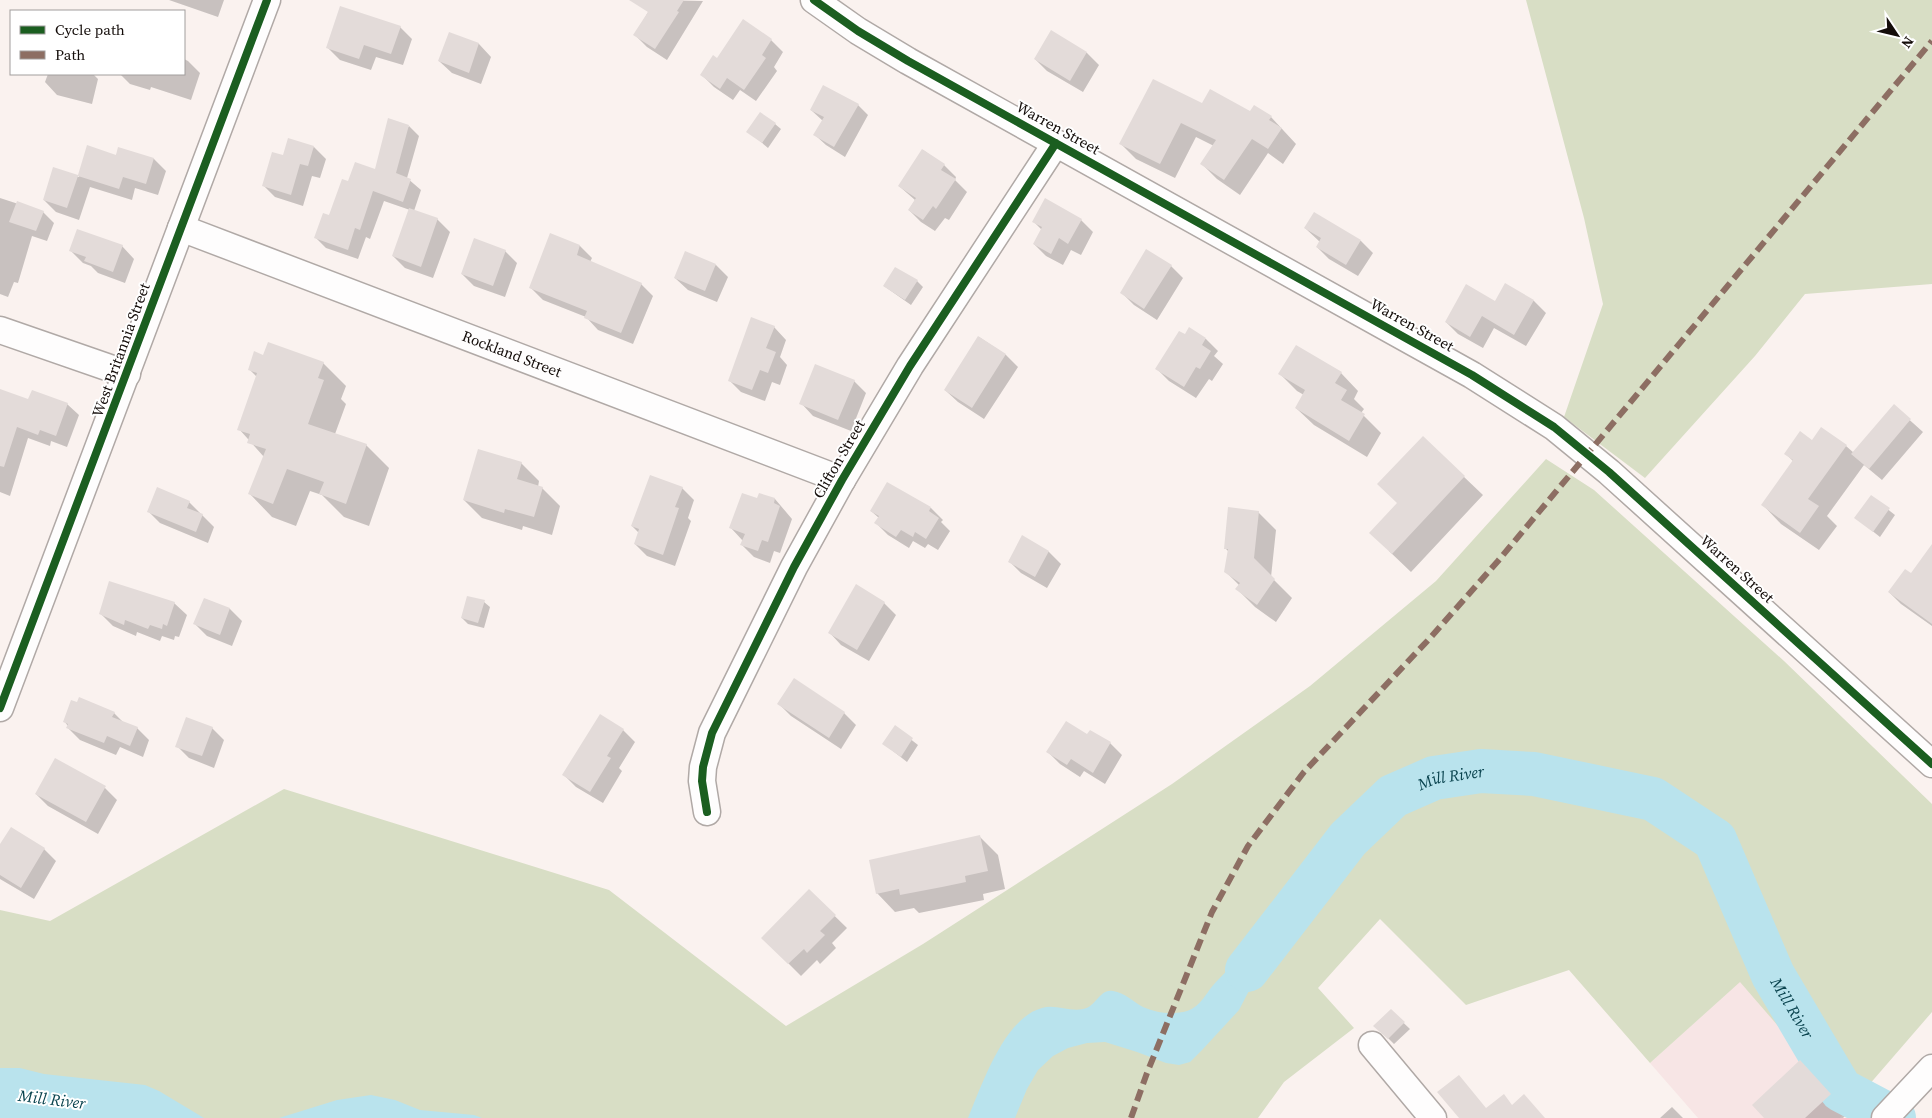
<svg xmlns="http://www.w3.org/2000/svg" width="1932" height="1118" font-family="'Source Serif 4',serif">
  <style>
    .industrial { fill: #f7e5e5 }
    .green { fill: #d8dec5 }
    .water { fill: #b9e3ed }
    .shadow { fill: #0003 }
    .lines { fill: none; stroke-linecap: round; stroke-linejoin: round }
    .river { stroke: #b9e3ed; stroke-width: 44 }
    .building { fill: #e3dbd9 }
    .minor-casing { stroke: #b0a9a6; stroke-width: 29 }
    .minor { stroke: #fefdfd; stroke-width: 26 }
    .quiet { stroke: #8d6e63; stroke-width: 6; stroke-dasharray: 12 6; stroke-linecap: butt }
    .cycleway-casing { stroke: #fff; stroke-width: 11 }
    .cycleway { stroke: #1b5e20; stroke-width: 8 }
    .labels { text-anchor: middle; stroke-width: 4; stroke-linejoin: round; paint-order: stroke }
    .street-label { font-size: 15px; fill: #130c09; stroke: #fff }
    .water-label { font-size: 16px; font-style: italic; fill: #09434e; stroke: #fff }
  </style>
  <rect width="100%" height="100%" fill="#faf2ef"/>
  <path class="industrial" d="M1740,981L1849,1108L1840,1118H1698L1650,1063Z"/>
  <path class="green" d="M1526,0H1932V284L1805,294L1755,356L1645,478L1564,417L1603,304L1584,218Z
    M1546,459L1594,490L1784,661L1932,804V1012L1849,1108L1740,982L1650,1063L1569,970L1466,1005L1380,919L1318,988L1354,1028L1284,1082L1258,1118H0V910L50,921L284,789L609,890L786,1026L923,944L1172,784L1310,686L1436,581Z"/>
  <path class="water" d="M1299,894L1239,1010L1203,1049L1190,1062L1179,1065L1166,1063L1137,1052L1105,1042L1087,1043L1068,1048L1053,1056L1038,1070L1027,1089L1015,1118H968C982,1085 1004,1018 1042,1008C1055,1004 1070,1012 1083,1009C1096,1007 1100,988 1113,991C1125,993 1132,1001 1143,1007C1156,1013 1173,1015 1187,1011C1202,1006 1206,992 1216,982C1244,953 1272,924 1299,894Z
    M0,1068H20L44,1074L145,1085L159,1091L204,1118H0Z
    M371,1095L395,1100L420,1110L474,1115L482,1118H279L337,1100Z"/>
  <path class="shadow" d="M169,0H224L218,17Z
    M655,0L703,1L667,60L647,47L635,35Z
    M400,27L412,39L403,65L376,57L371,70L340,60L328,48Z
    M1051,32L1087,53L1099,65L1083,92L1047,71L1035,59Z
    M449,34L479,44L491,57L481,84L452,73L439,61Z
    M771,40L783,52L774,67L777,71L756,101L740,90L733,100L714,87L702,75L717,60Z
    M184,59L188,61L200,73L191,100L151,87L150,90L130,84L120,74H184Z
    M48,74H93L98,79L92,104L57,95L45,82Z
    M1202,104L1271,117L1296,144L1283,164L1268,153L1240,195L1217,179L1202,164L1214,146L1196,137L1175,178L1136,159L1120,143Z
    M858,105L868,115L845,157L826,145L815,135L823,121L811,110Z
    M775,124L781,129L768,148L748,131Z
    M409,126L419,136L407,178L421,190L414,211L437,219L450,232L433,278L405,268L393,256L410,210L384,201L370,239L366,237L358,259L326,248L316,238L349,182L376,171Z
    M88,147L116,156L119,148L154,159L166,171L158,195L135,188L132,200L90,187L79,220L56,212L44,200L54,169L79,177Z
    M314,147L326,159L320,178L312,176L303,206L275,197L263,185L283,156Z
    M923,150L944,165L956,177L955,180L967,192L949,220L945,218L935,231L921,222L909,210L915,200L899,186Z
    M0,198L43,212L54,223L47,241L32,236L18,283L14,282L8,297L0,294Z
    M1081,220L1093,232L1081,255L1071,250L1063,265L1046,256L1034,244L1042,230L1033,221Z
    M1305,228L1361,241L1373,253L1358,276L1329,259L1317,247L1320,242Z
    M551,235L580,246L592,258L590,262L641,284L653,296L633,344L598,330L586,317L543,300L531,288Z
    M122,246L134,259L125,283L98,273L91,266L83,263L71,251Z
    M505,251L517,263L505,297L474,286L462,274Z
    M716,265L728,277L717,302L688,290L675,278Z
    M1171,266L1183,278L1157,320L1134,305L1122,293Z
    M917,281L923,287L911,305L884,286Z
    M1506,285L1534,301L1546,313L1526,346L1494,328L1483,348L1458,334L1446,322L1495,302Z
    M774,327L786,340L780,357L787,365L780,385L772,382L765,401L741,392L729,380Z
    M1185,336L1206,339L1218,351L1214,356L1223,364L1212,381L1209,379L1196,398L1169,381L1157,369Z
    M979,337L1006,355L1018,367L984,419L958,402L945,390Z
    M264,356L323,363L346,386L341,399L346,404L335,434L366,445L389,468L369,526L344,517L322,495L310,491L296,526L272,517L250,494L264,457L239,429L257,377L250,370Z
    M1341,373L1358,391L1354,399L1364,409L1361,413L1381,433L1367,457L1314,425L1296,408L1304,395L1297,391L1280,374Z
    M854,381L866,393L851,431L813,416L801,403Z
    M0,390L29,401L67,404L79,415L67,447L51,441L50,446L28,438L10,496L0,492Z
    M1894,406L1923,432L1882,480L1864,465L1827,516L1837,526L1819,550L1781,524L1763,505L1794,462L1786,454L1812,442L1846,446L1854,453Z
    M1423,438L1483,495L1411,572L1389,551L1398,503Z
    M521,463L539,481L538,487L542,488L560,506L552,535L523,526L522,530L482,518L464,500Z
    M682,488L694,500L688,518L691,521L675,566L647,556L635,544L639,533L632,526Z
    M1872,497L1895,515L1880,537L1856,518Z
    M758,499H775L792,519L780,553L774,551L770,563L754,557L742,545L743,541L731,528Z
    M189,502L214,527L208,543L160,523L148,511Z
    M931,508L943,520L941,522L950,531L938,550L928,544L925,548L913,541L909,548L888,535L876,523L879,518L871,511Z
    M1258,512L1276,530L1271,577L1292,598L1276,622L1255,607L1237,589L1239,585L1226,572L1229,552L1225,548Z
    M1023,537L1049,552L1061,564L1047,588L1021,573L1009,561Z
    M1932,546V626L1901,604L1889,592L1911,575Z
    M205,599L230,609L242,621L232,646L207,636L195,624Z
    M484,602L490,607L484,628L468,624L462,618Z
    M174,603L187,615L179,637L175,636L174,640L162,636L160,641L137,632L136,636L113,626L101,614Z
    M884,603L896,615L869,661L841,645L829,632Z
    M779,704L844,713L856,725L841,749L791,716Z
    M114,713L124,723L137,728L149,740L143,757L120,747L116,755L80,740L67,727L68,726L64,721Z
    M895,727L918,745L907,762L884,744Z
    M212,728L224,740L214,768L189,758L177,746Z
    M623,730L635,742L619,768L622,771L603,803L576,787L564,775Z
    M1110,743L1122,755L1105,784L1084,771L1080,777L1060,764L1048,752Z
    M105,788L117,800L98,834L48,806L36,794Z
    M980,837L998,855L1005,889L983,894L984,900L919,913L914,908L895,912L877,893Z
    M0,847L44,849L56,861L34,899L0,879Z
    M809,891L847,928L832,943L836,948L820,964L817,960L801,976L763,938Z
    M1391,1011L1410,1029L1394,1044L1381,1031Z
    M1818,1080L1848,1113L1843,1118H1766Z
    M1672,1107L1683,1118H1660Z"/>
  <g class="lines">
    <path class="river" id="s1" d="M1247,970L1348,839L1393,796L1434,778L1481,771L1534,774L1653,799L1715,840L1773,975L1841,1090L1894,1118"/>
  </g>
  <path class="building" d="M629,0H684L677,11L679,12L655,49L633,35L648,12Z
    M340,6L401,26L391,54L364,45L359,59L326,48Z
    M743,19L772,39L762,55L766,58L744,90L727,78L720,89L700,75L713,55L717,58Z
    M1051,30L1087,52L1070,81L1034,59Z
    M449,32L479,43L469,73L438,61Z
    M1153,79L1202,103L1210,89L1250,111L1254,105L1272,116L1269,120L1282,128L1268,149L1252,139L1224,180L1200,164L1216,140L1181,123L1160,164L1119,144Z
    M823,85L859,104L834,147L813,135L824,117L810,110Z
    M760,112L776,123L762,143L746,132Z
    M388,118L409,125L396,173L411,179L403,202L373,191L360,230L355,228L348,250L314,238L323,213L329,215L342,179L348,181L355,162L375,169Z
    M288,138L314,146L308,166L300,164L291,195L262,186L272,152L283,155Z
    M87,145L116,155L118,147L154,158L146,184L123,177L119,189L78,176L67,208L43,200L53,167L78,175Z
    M922,149L945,164L941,170L956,179L936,209L933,206L923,220L908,210L916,198L898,186Z
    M1045,198L1082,219L1068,244L1059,238L1051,254L1033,244L1042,227L1032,222Z
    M17,201L44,211L36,231L9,222Z
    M409,208L438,218L421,267L392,256Z
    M1314,212L1361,240L1346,265L1316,247L1321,238L1304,228Z
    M77,229L123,245L113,272L84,261L86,257L69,251Z
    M550,233L580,245L577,255L642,283L621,333L584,318L587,311L529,288Z
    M474,238L506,250L493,286L461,274Z
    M1146,249L1172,265L1144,309L1120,293Z
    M685,251L716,264L705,291L674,278Z
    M895,267L918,280L905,300L883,286Z
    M1505,283L1534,300L1514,335L1482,316L1470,337L1445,322L1466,284L1495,301Z
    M751,317L775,326L766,348L776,352L768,373L760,370L752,390L728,381Z
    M1189,327L1206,338L1202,345L1211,351L1200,369L1196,367L1184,387L1155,369L1179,331L1185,334Z
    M978,336L1006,354L972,408L944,390Z
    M268,342L324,362L318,378L324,380L308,424L367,444L346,504L319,494L324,482L287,469L273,504L248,494L266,449L247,443L250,434L237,430L257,373L248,370L254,351L263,355Z
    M1296,345L1342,372L1335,383L1347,390L1341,400L1365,414L1349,441L1295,408L1305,390L1278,374Z
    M815,364L855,380L838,420L799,404Z
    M0,389L28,399L32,390L68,403L56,436L40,430L38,435L17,427L4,467L0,466Z
    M1894,404L1911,419L1869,469L1851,454Z
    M1821,427L1847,445L1808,499L1819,506L1800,533L1761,505L1793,460L1784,454L1800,431L1812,440Z
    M1423,436L1465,476L1392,554L1369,533L1397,503L1377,484Z
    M478,449L522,462L517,479L543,487L534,517L505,509L504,513L463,500Z
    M650,475L683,487L675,507L679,508L663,555L634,544L639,529L631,526Z
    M887,482L931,507L929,511L939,518L926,539L915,532L913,537L901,530L896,537L874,523L879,516L870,511Z
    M157,487L190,501L187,508L203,514L196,532L147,512Z
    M742,493L757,498L759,493L775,498L774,503L780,506L768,542L762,540L758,551L740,545L745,534L729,528Z
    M1871,495L1890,508L1873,532L1854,518Z
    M1228,507L1259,511L1254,558L1275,579L1257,605L1235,589L1240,583L1224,572L1228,549H1224Z
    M1022,535L1049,551L1035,577L1008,562Z
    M1932,544V624L1888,592L1905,569L1911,573Z
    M109,581L175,602L167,626L163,624L162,629L150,625L148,629L125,620L124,625L99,614Z
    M856,584L885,602L857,650L828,633Z
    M467,596L485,600L478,623L461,618Z
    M204,598L230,608L220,635L193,624Z
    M794,678L845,712L829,738L777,704Z
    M79,697L115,712L112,717L138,727L130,746L107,736L104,743L66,728L68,724L63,722L71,700L77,702Z
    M600,714L624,729L607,756L611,758L590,792L562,775Z
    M186,717L213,727L202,756L175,747Z
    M1066,721L1087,734L1090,730L1111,742L1093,773L1071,759L1067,765L1046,752Z
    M895,725L913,738L901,757L882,744Z
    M55,758L106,786L86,822L35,794Z
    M11,827L45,848L21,888L0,875V844Z
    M980,835L988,871L965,876L966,882L942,887L900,895L899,889L876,894L869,860Z
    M809,889L836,915L820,931L825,935L807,953L804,949L788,964L761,938Z
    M1391,1009L1405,1022L1388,1039L1373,1026Z
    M1800,1060L1831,1094L1805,1118H1764L1752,1105Z
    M1459,1075L1486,1108L1504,1094L1512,1105L1524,1094L1545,1118H1459L1437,1092Z"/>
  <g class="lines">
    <g class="minor-casing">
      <g id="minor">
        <path d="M814,0L858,31L908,61L1472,375L1554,427L1609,472L1932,764"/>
        <path id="s2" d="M181,228L842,480"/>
        <path d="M0,330L127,374"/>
        <path d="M0,708L267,0"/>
        <path d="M707,812L702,781L703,767L712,733L794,567L842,480L910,366L1056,143"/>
        <path d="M1372,1045L1433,1118"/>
        <path d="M1885,1118L1932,1068"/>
      </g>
    </g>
    <use href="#minor" class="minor"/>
    <path class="quiet" d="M1131,1118L1147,1073L1212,912L1248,846L1304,772L1431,637L1498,561L1932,41"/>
    <g class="cycleway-casing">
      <path id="cycleway" d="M814,0L858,31L908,61L1472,375L1554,427L1609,472L1932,764
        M0,708L267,0
        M707,812L702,781L703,767L712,733L794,567L842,480L910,366L1056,143"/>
    </g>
    <use href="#cycleway" class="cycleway"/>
  </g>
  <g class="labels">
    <g class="street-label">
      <text transform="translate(1058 128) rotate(29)" y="5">Warren Street</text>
      <text transform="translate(1412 325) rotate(29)" y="5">Warren Street</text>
      <text transform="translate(121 350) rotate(-70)" y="5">West Britannia Street</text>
      <text dy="5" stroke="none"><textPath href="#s2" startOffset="354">Rockland Street</textPath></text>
      <text transform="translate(839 459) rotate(-60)" y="5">Clifton Street</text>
      <text transform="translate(1737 569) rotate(42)" y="5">Warren Street</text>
    </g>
    <g class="water-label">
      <text dy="6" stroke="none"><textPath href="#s1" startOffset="289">Mill River</textPath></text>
      <text dy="6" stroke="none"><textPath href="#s1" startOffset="754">Mill River</textPath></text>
      <text transform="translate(52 1099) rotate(7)" y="6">Mill River</text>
    </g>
  </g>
  <rect x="10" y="10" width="175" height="65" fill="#ffffff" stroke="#a19e9d"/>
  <rect x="20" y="26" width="25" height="8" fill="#1b5e20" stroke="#a19e9d"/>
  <text x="55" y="35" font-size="15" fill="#130c09">Cycle path</text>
  <rect x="20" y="51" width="25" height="8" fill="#8d6e63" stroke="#a19e9d"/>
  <text x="55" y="60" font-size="15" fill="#130c09">Path</text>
  <g transform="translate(1897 35) rotate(125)" stroke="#ffffff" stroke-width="4" paint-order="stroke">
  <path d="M0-4L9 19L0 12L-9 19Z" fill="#130c09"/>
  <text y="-8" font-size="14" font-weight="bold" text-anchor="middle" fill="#130c09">N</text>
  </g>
</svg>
